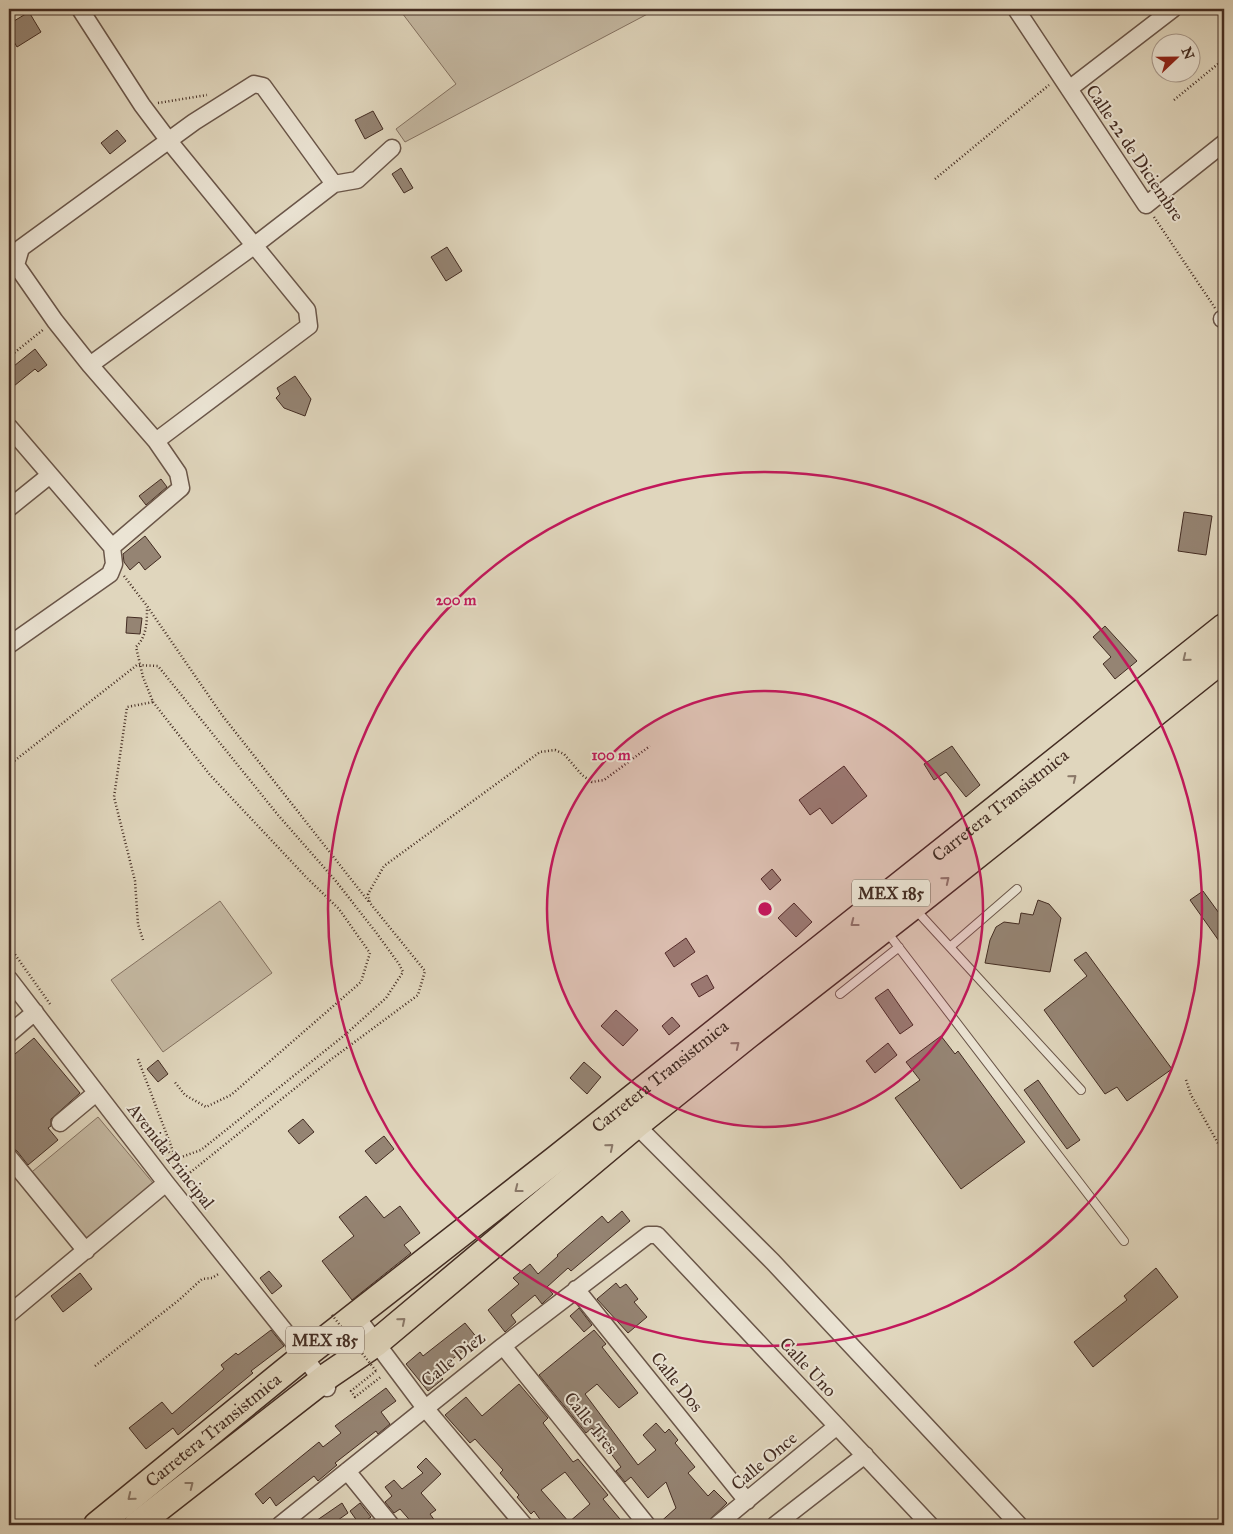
<svg xmlns="http://www.w3.org/2000/svg" width="1233" height="1534" font-family="'IM FELL Great Primer',serif">
  <style>
    .green { fill: #c5b9a3; stroke: #847262 }
    .building { fill: #958473; stroke: #432c22; fill-rule: evenodd }
    .lines { fill: none; stroke-linecap: round; stroke-linejoin: round }
    .lane-casing { stroke: #6a5649; stroke-width: 10 }
    .street-casing { stroke: #6a5649; stroke-width: 19 }
    .primary-casing { stroke: #432c22; stroke-width: 29 }
    .path { stroke: #432c22; stroke-width: 2.5; stroke-dasharray: 1 2.5; stroke-linecap: butt }
    .lane { stroke: #ebe4d4; stroke-width: 8 }
    .street { stroke: #ebe4d4; stroke-width: 16 }
    .primary { stroke: #e0d6bd; stroke-width: 26 }
    .path-bridge { stroke: #432c22; stroke-width: 2.5; stroke-dasharray: 1 2.5; stroke-linecap: butt }
    .oneway { stroke: #8a7868 }
    .ring { fill: none; stroke: #c2185b; stroke-width: 2.5 }
    .labels { text-anchor: middle; stroke-width: 4; stroke-linejoin: round; paint-order: stroke }
    .shield { fill: #ebe4d4; stroke: #756357; stroke-width: 1 }
    .shield-label { font-size: 16px; font-weight: bold; fill: #432c22 }
    .street-label { font-size: 18px; fill: #432c22; stroke: #ebe4d4 }
    .centre { fill: #c2185b; stroke: #ebe4d4; stroke-width: 2.5 }
    .ring-label { font-size: 15px; text-anchor: middle; font-weight: bold; fill: #c2185b; stroke: #ebe4d4; stroke-width: 4; stroke-linejoin: round; paint-order: stroke }
  </style>
  <rect width="100%" height="100%" fill="#e0d6bd"/>
  <filter id="stains"><feTurbulence type="fractalNoise" baseFrequency=".004" numOctaves="4"/><feColorMatrix values="0 0 0 0 .2 0 0 0 0 .09 0 0 0 0 .02 0 0 0 .5 -.17"/></filter>
  <radialGradient id="worn" r=".72"><stop offset=".6" stop-color="#630" stop-opacity="0"/><stop offset="1" stop-color="#630" stop-opacity=".3"/></radialGradient>
  <path class="green" d="M399,9H657L405,142L396,129L456,84Z
    M220,901L272,973L163,1052L111,980Z
    M98,1117L158,1189L87,1248L27,1176Z"/>
  <path class="building" d="M29,12L41,32L17,47L9,33V24Z
    M373,111L383,129L365,139L355,120Z
    M117,130L126,141L110,154L101,143Z
    M401,168L413,188L404,193L392,174Z
    M447,247L462,271L446,281L431,257Z
    M35,349L47,365L38,372L35,369L9,390V370Z
    M295,376L311,399L305,416L284,408L276,398L280,394L277,388Z
    M161,479L167,487L146,505L139,496Z
    M1184,512L1212,516L1206,555L1178,551Z
    M145,536L161,557L145,570L139,562L130,570L124,562L123,554Z
    M127,617L142,618L140,634L126,633Z
    M1105,626L1137,661L1115,679L1103,664L1111,657L1093,637Z
    M952,746L980,785L966,797L946,772L934,780L924,764Z
    M844,766L867,796L832,824L820,808L810,815L799,800Z
    M772,869L781,880L770,890L761,879Z
    M1203,891L1224,920V948L1190,900Z
    M1038,900L1049,904L1061,918L1050,972L985,963L990,940L996,927L1004,922L1019,924L1021,913L1033,915Z
    M794,903L812,922L796,937L778,918Z
    M686,938L695,952L674,967L665,953Z
    M1086,952L1172,1069L1127,1101L1117,1087L1105,1094L1044,1010L1087,976L1074,960Z
    M707,975L714,988L699,997L691,984Z
    M888,989L913,1025L900,1034L875,998Z
    M616,1010L638,1030L623,1046L601,1026Z
    M672,1017L680,1026L669,1035L662,1026Z
    M941,1036L955,1054L958,1051L1025,1142L961,1189L895,1098L920,1080L906,1062Z
    M34,1038L80,1093L51,1119V1126L48,1128L58,1140L28,1165L17,1151L9,1146V1059Z
    M888,1043L897,1055L875,1073L866,1061Z
    M158,1060L168,1074L158,1082L147,1069Z
    M584,1062L601,1077L587,1094L570,1078Z
    M1038,1080L1080,1140L1067,1149L1024,1090Z
    M303,1119L314,1132L299,1144L288,1131Z
    M384,1136L394,1149L376,1164L365,1151Z
    M366,1196L384,1218L400,1206L420,1233L404,1245L411,1253L352,1300L322,1261L354,1236L339,1217Z
    M622,1211L630,1221L571,1271L568,1268L547,1287L553,1294L544,1302L542,1304L535,1295L511,1315L516,1322L505,1332L488,1310L519,1284L513,1278L530,1264L538,1274L558,1256L557,1255L602,1216L608,1223Z
    M1156,1268L1178,1297L1093,1367L1074,1342L1127,1300L1124,1296Z
    M269,1271L282,1286L272,1294L260,1278Z
    M80,1273L92,1289L63,1312L51,1296Z
    M616,1283L620,1288L626,1284L638,1299L634,1302L647,1317L628,1333L597,1299Z
    M579,1308L592,1325L584,1332L570,1316Z
    M465,1323L478,1339L436,1372L443,1379L428,1391L406,1364L420,1352L423,1356Z
    M271,1330L284,1346L251,1371L253,1373L178,1435L173,1428L146,1449L129,1428L162,1402L172,1414L224,1369L221,1365L236,1353L238,1355Z
    M594,1330L606,1344L602,1347L638,1393L619,1408L597,1384L585,1394L638,1465L656,1450L643,1435L656,1423L665,1433L669,1429L678,1440L675,1443L695,1467L688,1473L708,1496L714,1490L727,1503L704,1525H657L676,1508L666,1482L648,1498L631,1477L625,1482L616,1471L621,1467L592,1428L586,1433L539,1375Z
    M519,1384L548,1418L543,1423L573,1462L578,1459L608,1495L603,1499L625,1525H544L534,1511L531,1514L517,1497L519,1495L500,1473L503,1470L475,1439L470,1443L445,1415L466,1397L482,1416ZM565,1472L590,1504L569,1522L541,1490Z
    M386,1388L396,1401L381,1412L390,1424L378,1434L376,1431L335,1463L337,1465L318,1481L314,1476L276,1506L270,1497L263,1504L255,1494L319,1442L323,1447L341,1433L335,1426Z
    M426,1458L441,1474L421,1493L436,1510L430,1514L438,1525H414L400,1509L394,1513L385,1502L392,1496L385,1487L394,1480L402,1489L423,1473L417,1467Z
    M342,1503L348,1513L331,1525H310Z
    M360,1503L371,1517L360,1525L350,1511Z"/>
  <g class="lines">
    <g class="lane-casing">
      <path id="lane" d="M915,909L1081,1090
        M887,932L1124,1241
        M950,947L1017,889
        M840,994L899,947"/>
    </g>
    <g class="street-casing">
      <path id="street" d="M80,9L142,105L169,141L307,310L309,326L156,441
        M1016,9L1146,205L1224,143
        M1069,89L1173,9
        M1222,319H1224
        M90,365L255,245L334,184L357,180L392,148
        M9,427L112,547
        M9,508L50,475
        M112,547L181,488L178,473L156,441L90,365L55,321L16,265L21,248L194,122L254,84L263,86L334,184
        M9,645L110,574L114,564L112,547
        M9,979L166,1183L295,1344L327,1388
        M9,1034L35,1012
        M60,1123L96,1093
        M636,1125L773,1262L1019,1525
        M9,1157L86,1251
        M576,1289L747,1501
        M9,1314L166,1183
        M356,1316L425,1408L524,1525
        M503,1346L647,1525
        M347,1471L391,1525
        M280,1525L503,1346L648,1235H657L930,1525
        M717,1525L837,1426
        M775,1525L865,1455"/>
    </g>
    <g class="primary-casing">
      <g id="primary">
        <path id="s1" d="M97,1525L304,1356L556,1159L1224,627"/>
        <path d="M137,1525L329,1375L376,1343L636,1125L748,1035L913,906L1224,658"/>
      </g>
    </g>
    <path class="path" d="M1174,100L1224,59
      M158,103L207,95
      M935,179L1049,85
      M1154,217L1215,308
      M9,357L44,329
      M124,576L147,606L222,715L369,902
      M153,702L210,775L307,878L339,909L370,953L361,982L231,1095L206,1107L185,1095L174,1081
      M9,765L137,665L158,666L278,815L335,880L375,931L399,964L403,972L386,998L346,1034L201,1150L176,1159L144,1127
      M143,940L138,924L135,881L114,797L127,707L153,702L143,677L136,647C147,636 147,622 147,607
      M9,946L50,1004
      M138,1059L176,1159L182,1178
      M1186,1080L1191,1095L1224,1154
      M182,1179L329,1061L418,995L425,971L370,903L368,894L384,866L540,752L555,750L564,754L582,775L592,782L604,780L650,746
      M95,1366L179,1300L202,1279L212,1278L220,1273
      M376,1371L351,1391L355,1397L382,1376"/>
    <use href="#lane" class="lane"/>
    <use href="#street" class="street"/>
    <use href="#primary" class="primary"/>
    <path class="path-bridge" d="M332,1315L376,1371"/>
  </g>
  <defs><path id="oneway-chevron" d="M-2-3.5L2.5 0L-2 3.5" fill="none" stroke-width="1.6" stroke-linecap="round" stroke-linejoin="round" transform="scale(1.25)"/></defs>
  <g class="oneway">
    <use href="#oneway-chevron" transform="translate(1186 658) rotate(141)"/>
    <use href="#oneway-chevron" transform="translate(1073 778) rotate(-39)"/>
    <use href="#oneway-chevron" transform="translate(946 880) rotate(-39)"/>
    <use href="#oneway-chevron" transform="translate(854 923) rotate(142)"/>
    <use href="#oneway-chevron" transform="translate(736 1045) rotate(-39)"/>
    <use href="#oneway-chevron" transform="translate(610 1147) rotate(-40)"/>
    <use href="#oneway-chevron" transform="translate(518 1189) rotate(142)"/>
    <use href="#oneway-chevron" transform="translate(402 1321) rotate(-40)"/>
    <use href="#oneway-chevron" transform="translate(190 1485) rotate(-38)"/>
    <use href="#oneway-chevron" transform="translate(131 1497) rotate(141)"/>
  </g>
  <circle cx="765" cy="909" r="218" fill="#c2185b" fill-opacity=".12"/>
  <g class="ring">
    <circle cx="765" cy="909" r="218"/>
    <circle cx="765" cy="909" r="437"/>
  </g>
  <g class="labels">
    <g class="shield">
      <rect x="852" y="879.5" width="78" height="27" rx="4"/>
      <rect x="286" y="1326.5" width="78" height="27" rx="4"/>
    </g>
    <g class="shield-label">
      <text x="891" y="899">MEX 185</text>
      <text x="325" y="1346">MEX 185</text>
    </g>
    <g class="street-label">
      <text transform="translate(1135 153) rotate(56)" y="6">Calle 22 de Diciembre</text>
      <text dy="6" stroke="none"><textPath href="#s1" startOffset="1155">Carretera Transistmica</textPath></text>
      <text dy="6" stroke="none"><textPath href="#s1" startOffset="720">Carretera Transistmica</textPath></text>
      <text transform="translate(171 1156) rotate(52)" y="6">Avenida Principal</text>
      <text transform="translate(453 1359) rotate(-39)" y="6">Calle Diez</text>
      <text transform="translate(808 1367) rotate(47)" y="6">Calle Uno</text>
      <text transform="translate(677 1382) rotate(51)" y="6">Calle Dos</text>
      <text transform="translate(591 1423) rotate(51)" y="6">Calle Tres</text>
      <text dy="6" stroke="none"><textPath href="#s1" startOffset="150">Carretera Transistmica</textPath></text>
      <text transform="translate(764 1461) rotate(-40)" y="6">Calle Once</text>
    </g>
  </g>
  <circle cx="765" cy="909" r="8" class="centre"/>
  <g class="ring-label">
    <text x="456" y="605">200 m</text>
    <text x="611" y="760">100 m</text>
  </g>
  <rect width="1233" height="1534" fill="none" stroke="#e0d6bd" stroke-width="30"/>
  <rect x="10" y="10" width="1213" height="1514" fill="none" stroke="#432c22" stroke-width="2.5"/>
  <rect x="15" y="15" width="1203" height="1504" fill="none" stroke="#432c22"/>
  <g transform="translate(1176 58) rotate(68)"><circle r="24" fill="#ebe4d4" stroke="#a89a8d"/>
  <path d="M0-4L9 19L0 12L-9 19Z" fill="#8f2418"/>
  <text y="-8" font-size="14" font-weight="bold" text-anchor="middle" fill="#432c22">N</text>
  </g>
  <rect width="100%" height="100%" filter="url(#stains)"/>
  <rect width="100%" height="100%" fill="url(#worn)"/>
</svg>
